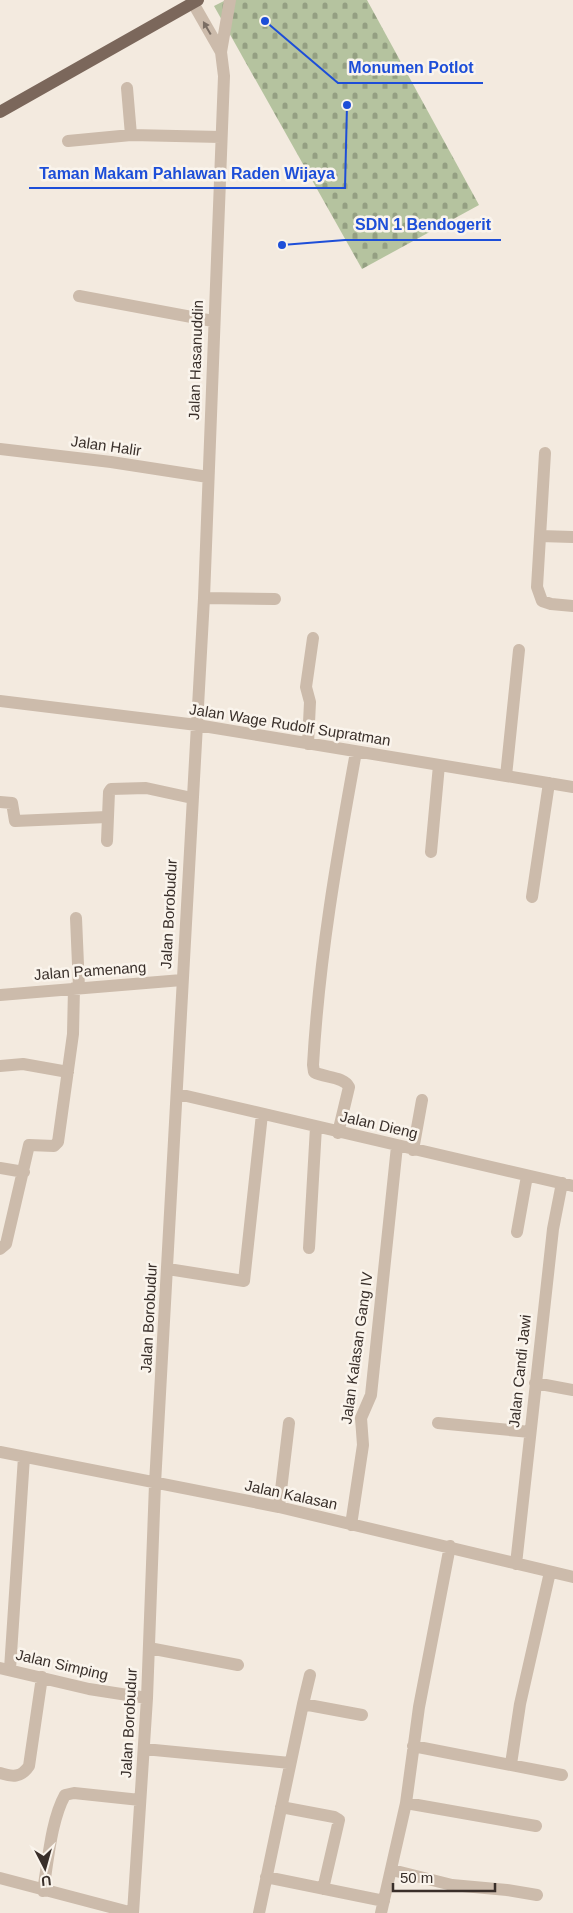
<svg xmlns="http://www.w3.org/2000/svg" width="573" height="1913" font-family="Arial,sans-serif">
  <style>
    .cemetery { fill: url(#cemetery-stones) }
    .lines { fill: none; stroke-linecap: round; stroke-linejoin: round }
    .minor { stroke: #ccbbab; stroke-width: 12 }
    .major { stroke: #7b675b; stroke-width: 12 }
    .oneway { fill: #7b6e64 }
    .labels { text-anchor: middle; stroke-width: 5; stroke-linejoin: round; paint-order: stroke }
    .street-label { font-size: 15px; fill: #392f2a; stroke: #faf4ec }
    .leader { fill: none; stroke: #1d4ed8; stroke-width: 2 }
    .callout-dot { fill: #1d4ed8; stroke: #faf4ec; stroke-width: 2 }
    .callout-label { font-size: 16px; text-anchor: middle; font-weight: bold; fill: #1d4ed8; stroke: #faf4ec; stroke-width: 5; stroke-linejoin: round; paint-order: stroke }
  </style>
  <defs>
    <pattern id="cemetery-stones" width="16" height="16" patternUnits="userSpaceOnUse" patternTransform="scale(1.25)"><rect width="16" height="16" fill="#b5c39f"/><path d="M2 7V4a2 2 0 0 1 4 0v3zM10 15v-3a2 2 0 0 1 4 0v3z" fill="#949f82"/></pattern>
  </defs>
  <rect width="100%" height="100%" fill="#f3eadf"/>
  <path class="cemetery" d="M226,0H367L479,205L362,269L214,6Z"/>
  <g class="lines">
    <path class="minor" d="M221,52L230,0
      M127,88L131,135
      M68,141L131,135L221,137
      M79,296L213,321
      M0,449L111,462L208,477
      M545,453L537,587L542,601L551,604L573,606
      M540,536L573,537
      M204,598L275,599
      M0,701L197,725L573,787
      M308,744L310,702L306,687L313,638
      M506,776L519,650
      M0,802L12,803L15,821L107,817
      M107,841L109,792L111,789L146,788L192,798
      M431,852L439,765
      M532,897L549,783
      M76,918L79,988
      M0,995L182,980
      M0,1066L23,1064L68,1072
      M178,1094L573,1186
      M338,1133L349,1087C344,1076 324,1078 314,1072L313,1065C319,959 337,856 356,752
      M413,1150L422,1100
      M0,1168L24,1172
      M517,1232L527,1176
      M309,1248L316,1127
      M0,1249L6,1244L29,1145L54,1146L58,1142L73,1034L74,988
      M168,1269L244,1281L262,1114
      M535,1383L573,1390
      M438,1423L530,1432
      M0,1452L279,1507L573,1577
      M279,1507L289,1423
      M351,1525L363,1445L361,1418L371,1395L397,1146
      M516,1564L553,1229L562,1183
      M149,1648L238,1665
      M0,1668L89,1689L147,1698
      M10,1669L24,1457
      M303,1704L310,1675
      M413,1746L562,1775
      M144,1749L290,1763
      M511,1764L520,1704L550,1572
      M0,1773C12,1777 21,1778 29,1766L42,1677
      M406,1803L536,1826
      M281,1807L334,1817L339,1820L323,1889
      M392,1870L452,1885L507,1890L537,1895
      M266,1877L384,1901
      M0,1878L133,1913
      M43,1891C48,1862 51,1820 65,1795L74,1793L140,1800
      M133,1913L147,1698L155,1484L204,598L224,76L221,52L193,3
      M259,1913L303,1704L362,1715
      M381,1913L406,1803L419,1707L450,1546"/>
    <path class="major" d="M0,112L198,0"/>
  </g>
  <defs><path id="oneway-solid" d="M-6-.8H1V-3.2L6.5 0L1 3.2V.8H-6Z" transform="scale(1.25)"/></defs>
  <use class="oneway" href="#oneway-solid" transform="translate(207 28) rotate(-120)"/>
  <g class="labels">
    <g class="street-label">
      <text transform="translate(196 360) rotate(-88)" y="5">Jalan Hasanuddin</text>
      <text transform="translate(106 446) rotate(8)" y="5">Jalan Halir</text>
      <text transform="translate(290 725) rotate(9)" y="5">Jalan Wage Rudolf Supratman</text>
      <text transform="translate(169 914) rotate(-87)" y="5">Jalan Borobudur</text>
      <text transform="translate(90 971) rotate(-4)" y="5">Jalan Pamenang</text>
      <text transform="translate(379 1125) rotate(13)" y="5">Jalan Dieng</text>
      <text transform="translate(149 1318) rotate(-87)" y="5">Jalan Borobudur</text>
      <text transform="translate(357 1348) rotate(-82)" y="5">Jalan Kalasan Gang IV</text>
      <text transform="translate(520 1371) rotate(-84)" y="5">Jalan Candi Jawi</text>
      <text transform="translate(291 1495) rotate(12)" y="5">Jalan Kalasan</text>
      <text transform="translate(62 1665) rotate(13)" y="5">Jalan Simping</text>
      <text transform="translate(129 1723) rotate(-87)" y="5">Jalan Borobudur</text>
    </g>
  </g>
  <path class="leader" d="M265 21L338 83H483M347 105L345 188H29M282 245L345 240H501"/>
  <g class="callout-dot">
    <circle cx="265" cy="21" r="5"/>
    <circle cx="347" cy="105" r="5"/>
    <circle cx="282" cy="245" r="5"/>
  </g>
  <g class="callout-label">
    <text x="411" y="73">Monumen Potlot</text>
    <text x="187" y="179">Taman Makam Pahlawan Raden Wijaya</text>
    <text x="423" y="230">SDN 1 Bendogerit</text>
  </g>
  <g transform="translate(45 1868) rotate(174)" stroke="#faf4ec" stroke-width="4" paint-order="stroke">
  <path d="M0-4L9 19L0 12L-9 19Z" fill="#392f2a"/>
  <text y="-8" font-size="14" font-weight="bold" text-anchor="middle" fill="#392f2a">U</text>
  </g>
  <path d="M393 1883v8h102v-8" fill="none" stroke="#392f2a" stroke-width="2.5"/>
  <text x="400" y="1883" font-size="15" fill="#392f2a" stroke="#faf4ec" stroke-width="4" paint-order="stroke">50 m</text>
</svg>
